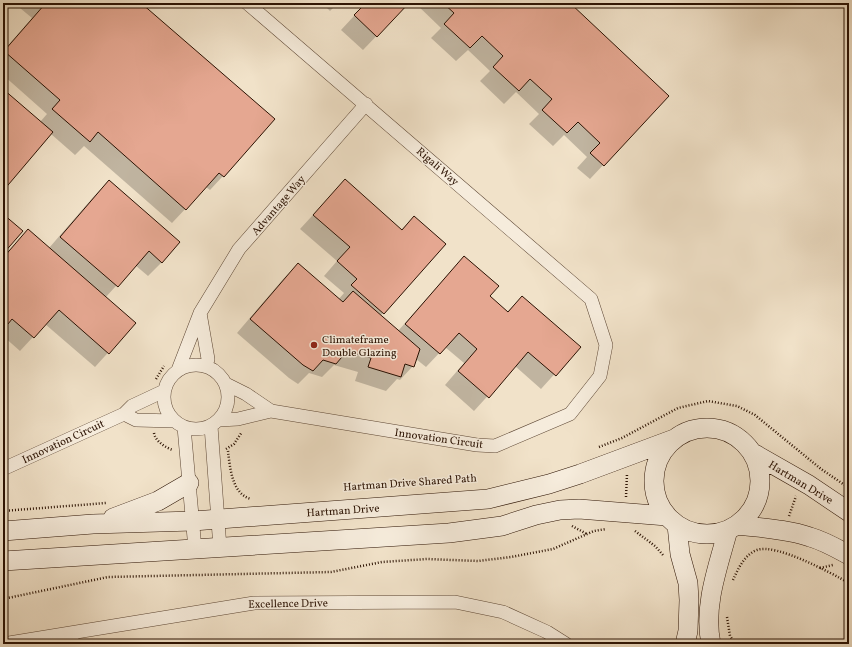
<svg xmlns="http://www.w3.org/2000/svg" width="852" height="647" font-family="Vollkorn,serif">
  <style>
    .shadow { fill: #0003 }
    .building { fill: #e5a791; stroke: #2b1203 }
    .lines { fill: none; stroke-linecap: round; stroke-linejoin: round }
    .lane-casing { stroke: #5c4634; stroke-width: 8 }
    .street-casing { stroke: #5c4634; stroke-width: 14 }
    .secondary-casing { stroke: #2b1203; stroke-width: 20 }
    .path { stroke: #2b1203; stroke-width: 2.5; stroke-dasharray: 1 2; stroke-linecap: butt }
    .lane { stroke: #f6ecdc; stroke-width: 7 }
    .street { stroke: #f6ecdc; stroke-width: 13 }
    .secondary { stroke: #f6ecdc; stroke-width: 19 }
    .poi-dot { fill: #8f2418; stroke: #f6ecdc; stroke-width: 1.5 }
    .labels { text-anchor: middle; stroke-width: 3; stroke-linejoin: round; paint-order: stroke }
    .street-label { font-size: 11px; fill: #2b1203; stroke: #f6ecdc }
    .poi-label { font-size: 11px; fill: #2b1203; stroke: #f6ecdc; text-anchor: start }
  </style>
  <rect width="100%" height="100%" fill="#f1e2c9"/>
  <filter id="stains"><feTurbulence type="fractalNoise" baseFrequency=".005" numOctaves="4"/><feColorMatrix values="0 0 0 0 .2 0 0 0 0 .09 0 0 0 0 .02 0 0 0 .5 -.17"/></filter>
  <radialGradient id="worn" r=".72"><stop offset=".6" stop-color="#630" stop-opacity="0"/><stop offset="1" stop-color="#630" stop-opacity=".3"/></radialGradient>
  <path class="shadow" d="M14,3H140L273,119L223,176L210,190L206,187L172,223L84,146L75,155L51,134L3,189V90L40,122L47,114L3,75V51L32,18Z
    M322,3H338L330,11Z
    M366,3H408L363,50L341,30Z
    M415,3H569L668,96L590,179L577,168L587,157L564,135L553,146L529,124L539,114L516,92L504,104L480,81L490,71L468,50L456,61L431,38L441,28Z
    M345,180L401,230L414,217L383,313L380,316L398,331L451,271L464,257L488,296L507,312L522,297L579,347L541,389L515,366L474,411L445,385L464,363L445,347L426,367L416,359L413,366L400,380L397,379L386,391L355,381L358,372L334,365L322,377L309,373L298,384L289,378L237,333L284,278L298,265L338,300L344,293L324,276L337,261L300,229Z
    M109,181L162,262L148,276L135,265L105,298L135,323L95,367L45,324L20,351L3,336V257L28,230L49,248L95,195Z"/>
  <path class="building" d="M43,3H141L275,119L224,177L219,173L186,210L98,132L90,142L52,109L60,100L4,51L45,4Z
    M366,3H409L377,37L354,15Z
    M443,3H570L669,96L604,166L590,153L600,143L578,122L567,133L542,110L552,99L530,79L519,91L493,67L503,56L482,36L470,48L444,24L454,13Z
    M3,89L53,132L3,191Z
    M345,179L402,230L414,216L446,244L384,314L351,285L357,279L337,261L350,247L313,215Z
    M109,180L180,242L162,263L149,251L118,287L60,237Z
    M3,214L23,231L3,254Z
    M28,229L136,323L109,354L59,310L34,338L12,319L8,324L3,320V258Z
    M464,256L499,286L490,296L508,312L522,296L581,347L556,376L528,352L489,398L458,371L477,349L459,333L440,354L405,324Z
    M298,263L343,302L353,291L420,349L414,367L405,364L401,377L368,367L371,358L347,351L336,364L323,360L313,371L303,365L250,319Z"/>
  <g class="lines">
    <g class="lane-casing">
      <path id="lane" d="M75,631V644"/>
    </g>
    <g class="street-casing">
      <path id="street" d="M200,313L208,359L206,366
        M164 397a32 32 0 1 1 64 0a32 32 0 1 1-64 0Z
        M178,370L200,313L239,249L366,104
        M226,384L246,394L271,411
        M124,414L136,420L174,421
        M219,420L238,419L271,411L477,445L495,446L570,414L600,376L606,345L591,299L247,3
        M211,426L220,548
        M184,427L195,549
        M3,469L124,414L132,406L164,391
        M3,644L254,603L455,602L503,612L547,632L566,644"/>
    </g>
    <g class="secondary-casing">
      <path id="secondary" d="M654 481a53 53 0 1 1 106 0a53 53 0 1 1-106 0Z
        M753,453L809,485L849,512
        M113,518L158,501L189,483
        M677,525L680,554L688,583L689,600L688,631L685,644
        M737,525C761,528 787,529 810,537C824,541 836,548 849,555
        M3,531L93,524L193,521L488,499L549,484L580,474L674,439
        M3,561L449,533L502,526L536,515L560,510L579,509L667,516
        M711,644C703,606 718,567 728,530"/>
    </g>
    <path class="path" d="M156,379L164,366
      M154,433C155,441 166,448 173,450
      M599,447L622,438L678,408L708,401L737,406L755,415L821,469L849,488
      M226,449L234,444L242,432
      M228,451C230,468 232,494 251,499
      M626,497L627,474
      M3,511L106,503
      M789,516L796,496
      M572,526L587,534
      M635,531L655,546L663,555
      M820,568L833,565
      M733,580C738,569 744,555 757,550C776,543 831,573 849,583
      M3,599L108,577L331,572L382,562L427,559L478,561L511,557L553,549L594,531L606,529
      M727,617L730,636L736,644"/>
    <use href="#lane" class="lane"/>
    <use href="#street" class="street"/>
    <use href="#secondary" class="secondary"/>
  </g>
  <circle class="poi-dot" cx="314" cy="345" r="4"/>
  <g class="labels">
    <g class="street-label">
      <text transform="translate(438 166) rotate(41)" y="4">Rigali Way</text>
      <text transform="translate(278 205) rotate(-49)" y="4">Advantage Way</text>
      <text transform="translate(439 438) rotate(8)" y="4">Innovation Circuit</text>
      <text transform="translate(63 441) rotate(-25)" y="4">Innovation Circuit</text>
      <text transform="translate(410 482) rotate(-4)" y="4">Hartman Drive Shared Path</text>
      <text transform="translate(801 482) rotate(31)" y="4">Hartman Drive</text>
      <text transform="translate(343 510) rotate(-4)" y="4">Hartman Drive</text>
      <text transform="translate(288 603) rotate(-1)" y="4">Excellence Drive</text>
    </g>
    <g class="poi-label">
      <text x="322" y="343">Climateframe<tspan x="322" dy="13">Double Glazing</tspan></text>
    </g>
  </g>
  <rect width="852" height="647" fill="none" stroke="#f1e2c9" stroke-width="16"/>
  <rect x="4" y="4" width="844" height="639" fill="none" stroke="#2b1203" stroke-width="2"/>
  <rect x="8" y="8" width="836" height="631" fill="none" stroke="#2b1203"/>
  <rect width="100%" height="100%" filter="url(#stains)"/>
  <rect width="100%" height="100%" fill="url(#worn)"/>
</svg>
